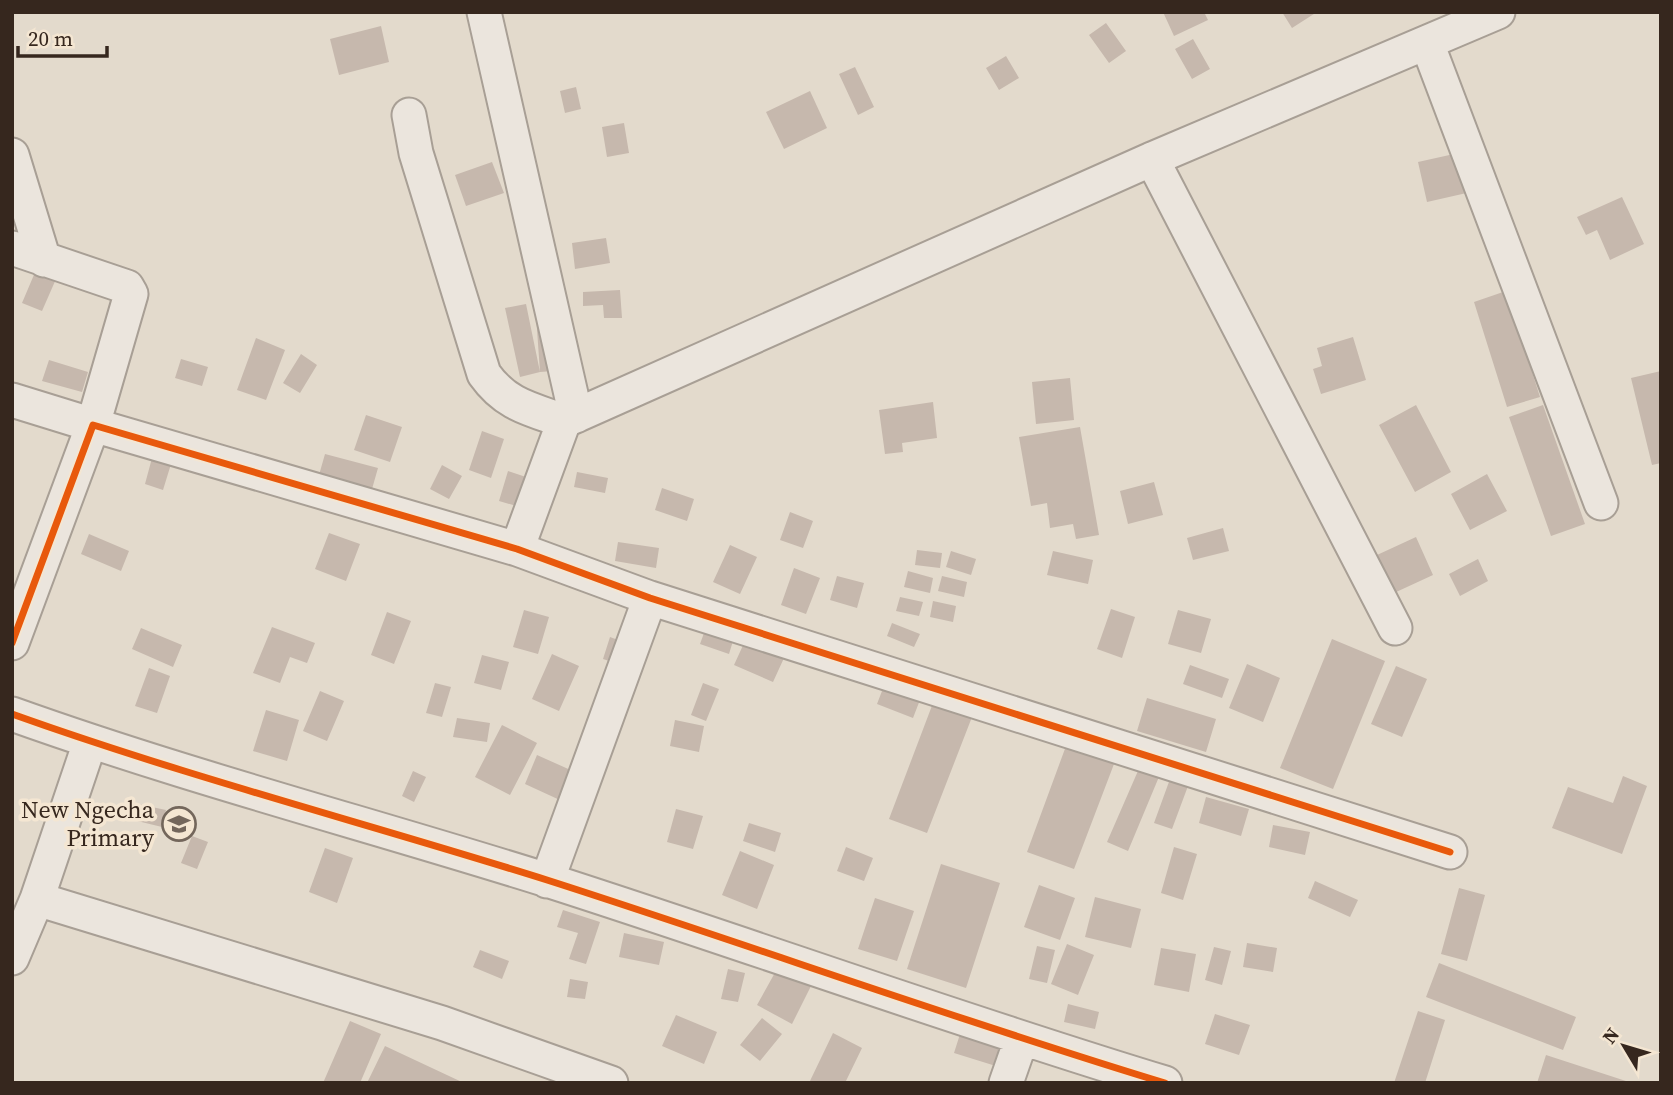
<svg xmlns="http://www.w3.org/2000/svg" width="1673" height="1095" font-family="'Source Serif 4',serif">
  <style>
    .building { fill: #c6b8ad }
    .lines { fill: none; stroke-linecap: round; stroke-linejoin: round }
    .minor-casing { stroke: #a89f95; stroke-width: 37 }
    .minor { stroke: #ebe5dd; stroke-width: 33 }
    .cycleway-casing { stroke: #f4e6d2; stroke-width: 11 }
    .cycleway { stroke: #e8590c; stroke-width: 7 }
    .labels { text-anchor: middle; stroke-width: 7; stroke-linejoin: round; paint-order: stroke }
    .poi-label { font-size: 24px; fill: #36271e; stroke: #f4e6d2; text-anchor: end }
  </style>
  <rect width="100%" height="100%" fill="#e3dacc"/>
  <path class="building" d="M1163,12H1204L1208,20L1174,36Z
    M1282,12H1317L1292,28Z
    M1106,23L1126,51L1109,63L1089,35Z
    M381,26L389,62L339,75L330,39Z
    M1193,39L1210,69L1192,79L1175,49Z
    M1006,56L1019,78L999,90L986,68Z
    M855,67L874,107L858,115L839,74Z
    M576,87L581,109L565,113L560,91Z
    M810,91L827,128L784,149L766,112Z
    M624,123L629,153L607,157L602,127Z
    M1463,152L1471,192L1427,202L1418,162Z
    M492,162L504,193L466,206L455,175Z
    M1622,197L1644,244L1610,260L1597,230L1586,235L1577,217Z
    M606,238L610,263L575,269L572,243Z
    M36,270L56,279L42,311L22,303Z
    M620,290L622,318H604L603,305L583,306V292Z
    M1506,291L1540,397L1507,407L1474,302Z
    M535,301L553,371L540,372Z
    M526,304L540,372L520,377L505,308Z
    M1353,337L1366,380L1321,394L1313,369L1322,366L1317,348Z
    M256,338L285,350L266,400L237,390Z
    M301,354L317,365L300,393L283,383Z
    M181,359L208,367L202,386L175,378Z
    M49,360L88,372L82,392L42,381Z
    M1661,371V463L1652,465L1631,378Z
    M1070,378L1074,420L1036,424L1032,382Z
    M933,402L937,438L902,443L903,452L885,454L879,410Z
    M1416,405L1451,472L1415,492L1379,425Z
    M1543,405L1585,524L1551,536L1509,417Z
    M366,415L402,427L390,462L354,450Z
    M1080,427L1099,535L1076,539L1073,524L1050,528L1047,503L1031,506L1019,437Z
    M482,431L504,439L491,478L469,470Z
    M325,454L378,468L372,489L319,475Z
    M152,458L171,464L163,490L145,484Z
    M442,465L462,476L449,499L430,489Z
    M508,471L529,478L520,507L499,501Z
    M577,472L608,478L605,493L574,487Z
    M1487,474L1507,511L1470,530L1451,494Z
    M1154,482L1163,515L1128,524L1120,491Z
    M662,488L694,499L687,521L655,510Z
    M790,512L813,521L803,548L780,540Z
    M1223,528L1229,551L1193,560L1187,538Z
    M329,533L360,544L346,581L315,569Z
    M89,534L129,551L121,571L81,554Z
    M1416,537L1433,575L1394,593L1377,555Z
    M618,542L659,548L656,568L615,561Z
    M730,545L757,557L740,594L713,582Z
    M917,550L942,553L940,568L915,565Z
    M951,551L976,559L971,575L946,567Z
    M1053,551L1093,560L1088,584L1047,575Z
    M1478,559L1488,581L1460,596L1449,574Z
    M794,568L820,578L806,614L781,605Z
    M908,571L933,578L930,593L904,587Z
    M837,576L864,583L857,608L830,600Z
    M942,576L967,582L964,597L938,591Z
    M900,597L923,602L919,616L896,611Z
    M933,601L956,606L953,622L930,617Z
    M1111,609L1135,617L1122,658L1097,649Z
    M524,610L549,617L538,654L513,647Z
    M1178,610L1211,619L1201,653L1168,644Z
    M387,612L411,621L394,664L371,655Z
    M708,622L736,631L729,654L700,644Z
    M892,623L920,634L914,647L887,636Z
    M272,627L315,643L307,663L290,657L280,683L253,673Z
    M141,628L182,645L173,667L132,649Z
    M610,637L626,643L619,664L603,659Z
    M1332,639L1385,661L1333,789L1280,768Z
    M745,641L784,658L773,682L734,665Z
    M552,654L579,666L559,711L532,699Z
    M482,655L509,662L501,690L474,683Z
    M1247,664L1280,678L1263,722L1229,708Z
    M1190,665L1229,679L1222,698L1183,684Z
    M1396,666L1427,679L1402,737L1371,724Z
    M149,668L170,676L157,713L135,706Z
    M887,678L923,692L913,718L877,704Z
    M435,683L451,687L442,717L426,713Z
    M703,683L719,689L706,721L691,715Z
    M320,691L344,701L327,741L303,731Z
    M1147,698L1216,719L1206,752L1137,731Z
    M933,703L972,717L927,833L889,819Z
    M266,710L299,720L287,761L253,751Z
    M457,718L490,723L487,742L453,737Z
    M675,720L704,726L699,752L670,746Z
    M502,725L537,743L510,795L475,777Z
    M1066,746L1114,764L1074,869L1027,852Z
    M537,755L575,772L562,801L525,784Z
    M1141,764L1161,772L1128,851L1107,842Z
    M413,771L426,777L414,802L402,796Z
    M1623,776L1647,786L1622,854L1552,828L1568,787L1613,803Z
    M1170,779L1188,786L1172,829L1154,823Z
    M1206,797L1249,809L1241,836L1199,823Z
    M128,802L166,810L162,827L125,818Z
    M676,809L703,816L693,849L667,842Z
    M749,823L781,833L775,852L743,841Z
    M1273,825L1310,832L1305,855L1269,847Z
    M192,836L208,842L197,869L181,863Z
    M846,847L873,858L864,881L837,871Z
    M1174,847L1197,854L1183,900L1161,893Z
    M325,848L353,858L337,903L309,892Z
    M740,851L774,865L757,909L722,895Z
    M941,864L1000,883L966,988L907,969Z
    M1315,881L1358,900L1350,917L1308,898Z
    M1039,885L1075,898L1060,940L1024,927Z
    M1459,888L1485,895L1467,961L1441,954Z
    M1095,897L1141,909L1131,948L1085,937Z
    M875,898L914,911L897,961L858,949Z
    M563,910L600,922L586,964L569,959L578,933L557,927Z
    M624,933L664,942L659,965L619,957Z
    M1247,943L1277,948L1273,972L1243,967Z
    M1067,944L1094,955L1078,995L1051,984Z
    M1037,946L1055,950L1047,983L1029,979Z
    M1214,947L1231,951L1222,985L1205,980Z
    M1161,948L1196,954L1189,992L1154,985Z
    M480,950L509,961L502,979L473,967Z
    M1439,963L1576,1017L1563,1050L1426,997Z
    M728,969L745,973L738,1002L721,999Z
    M777,969L811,986L792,1024L757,1005Z
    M570,979L588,982L585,999L567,997Z
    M1068,1004L1099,1012L1095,1029L1064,1022Z
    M1418,1011L1445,1020L1425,1083H1394Z
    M1215,1014L1250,1025L1239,1055L1205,1044Z
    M676,1015L717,1032L704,1064L662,1046Z
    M762,1018L782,1034L760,1061L740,1045Z
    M350,1021L381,1034L360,1083H323Z
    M961,1031L1006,1046L999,1067L954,1053Z
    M833,1033L862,1048L845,1083H809Z
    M385,1046L464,1083H367Z
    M1546,1055L1629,1082L1628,1083H1537Z"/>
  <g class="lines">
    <g class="minor-casing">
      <path id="minor" d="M484,12L576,416
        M1427,43L1601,503
        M409,115L416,153L484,374C506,405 530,409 564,421
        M12,155L44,260
        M1152,159L1395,628
        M12,248L127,287L131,294L93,425L12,400
        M517,549L564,421L1152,159L1498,12
        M12,643L93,425L517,549L650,598L1450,852
        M12,714C188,777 369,824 547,880C753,946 957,1020 1165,1083
        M547,881L650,598
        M37,899L442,1023L611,1083
        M12,958L37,899L90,742
        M1006,1083L1021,1040"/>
    </g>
    <use href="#minor" class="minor"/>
    <g class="cycleway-casing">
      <path id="cycleway" d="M12,643L93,425L517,549L650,598L1450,852
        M12,714C188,777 369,824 547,880C753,946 957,1020 1165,1083"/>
    </g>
    <use href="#cycleway" class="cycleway"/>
  </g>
  <defs>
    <g id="school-ring" transform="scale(1.75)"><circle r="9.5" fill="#f4e6d2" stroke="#73665b" stroke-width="1.5"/><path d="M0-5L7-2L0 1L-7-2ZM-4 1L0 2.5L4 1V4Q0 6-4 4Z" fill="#73665b"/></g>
  </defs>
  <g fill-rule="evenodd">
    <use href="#school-ring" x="179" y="824"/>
  </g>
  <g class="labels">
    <g class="poi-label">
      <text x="154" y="818">New Ngecha<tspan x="154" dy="28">Primary</tspan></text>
    </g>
  </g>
  <rect width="1673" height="1095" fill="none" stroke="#36271e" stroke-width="28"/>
  <g transform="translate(1624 1046) rotate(308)" stroke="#f4e6d2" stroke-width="5" paint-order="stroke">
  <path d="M0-5L12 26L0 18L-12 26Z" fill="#36271e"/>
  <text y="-10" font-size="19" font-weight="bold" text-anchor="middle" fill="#36271e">N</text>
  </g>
  <path d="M18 46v10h89v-10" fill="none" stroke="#36271e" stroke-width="3.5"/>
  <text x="28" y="46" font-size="21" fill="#36271e" stroke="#f4e6d2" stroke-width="5" paint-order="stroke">20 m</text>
</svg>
